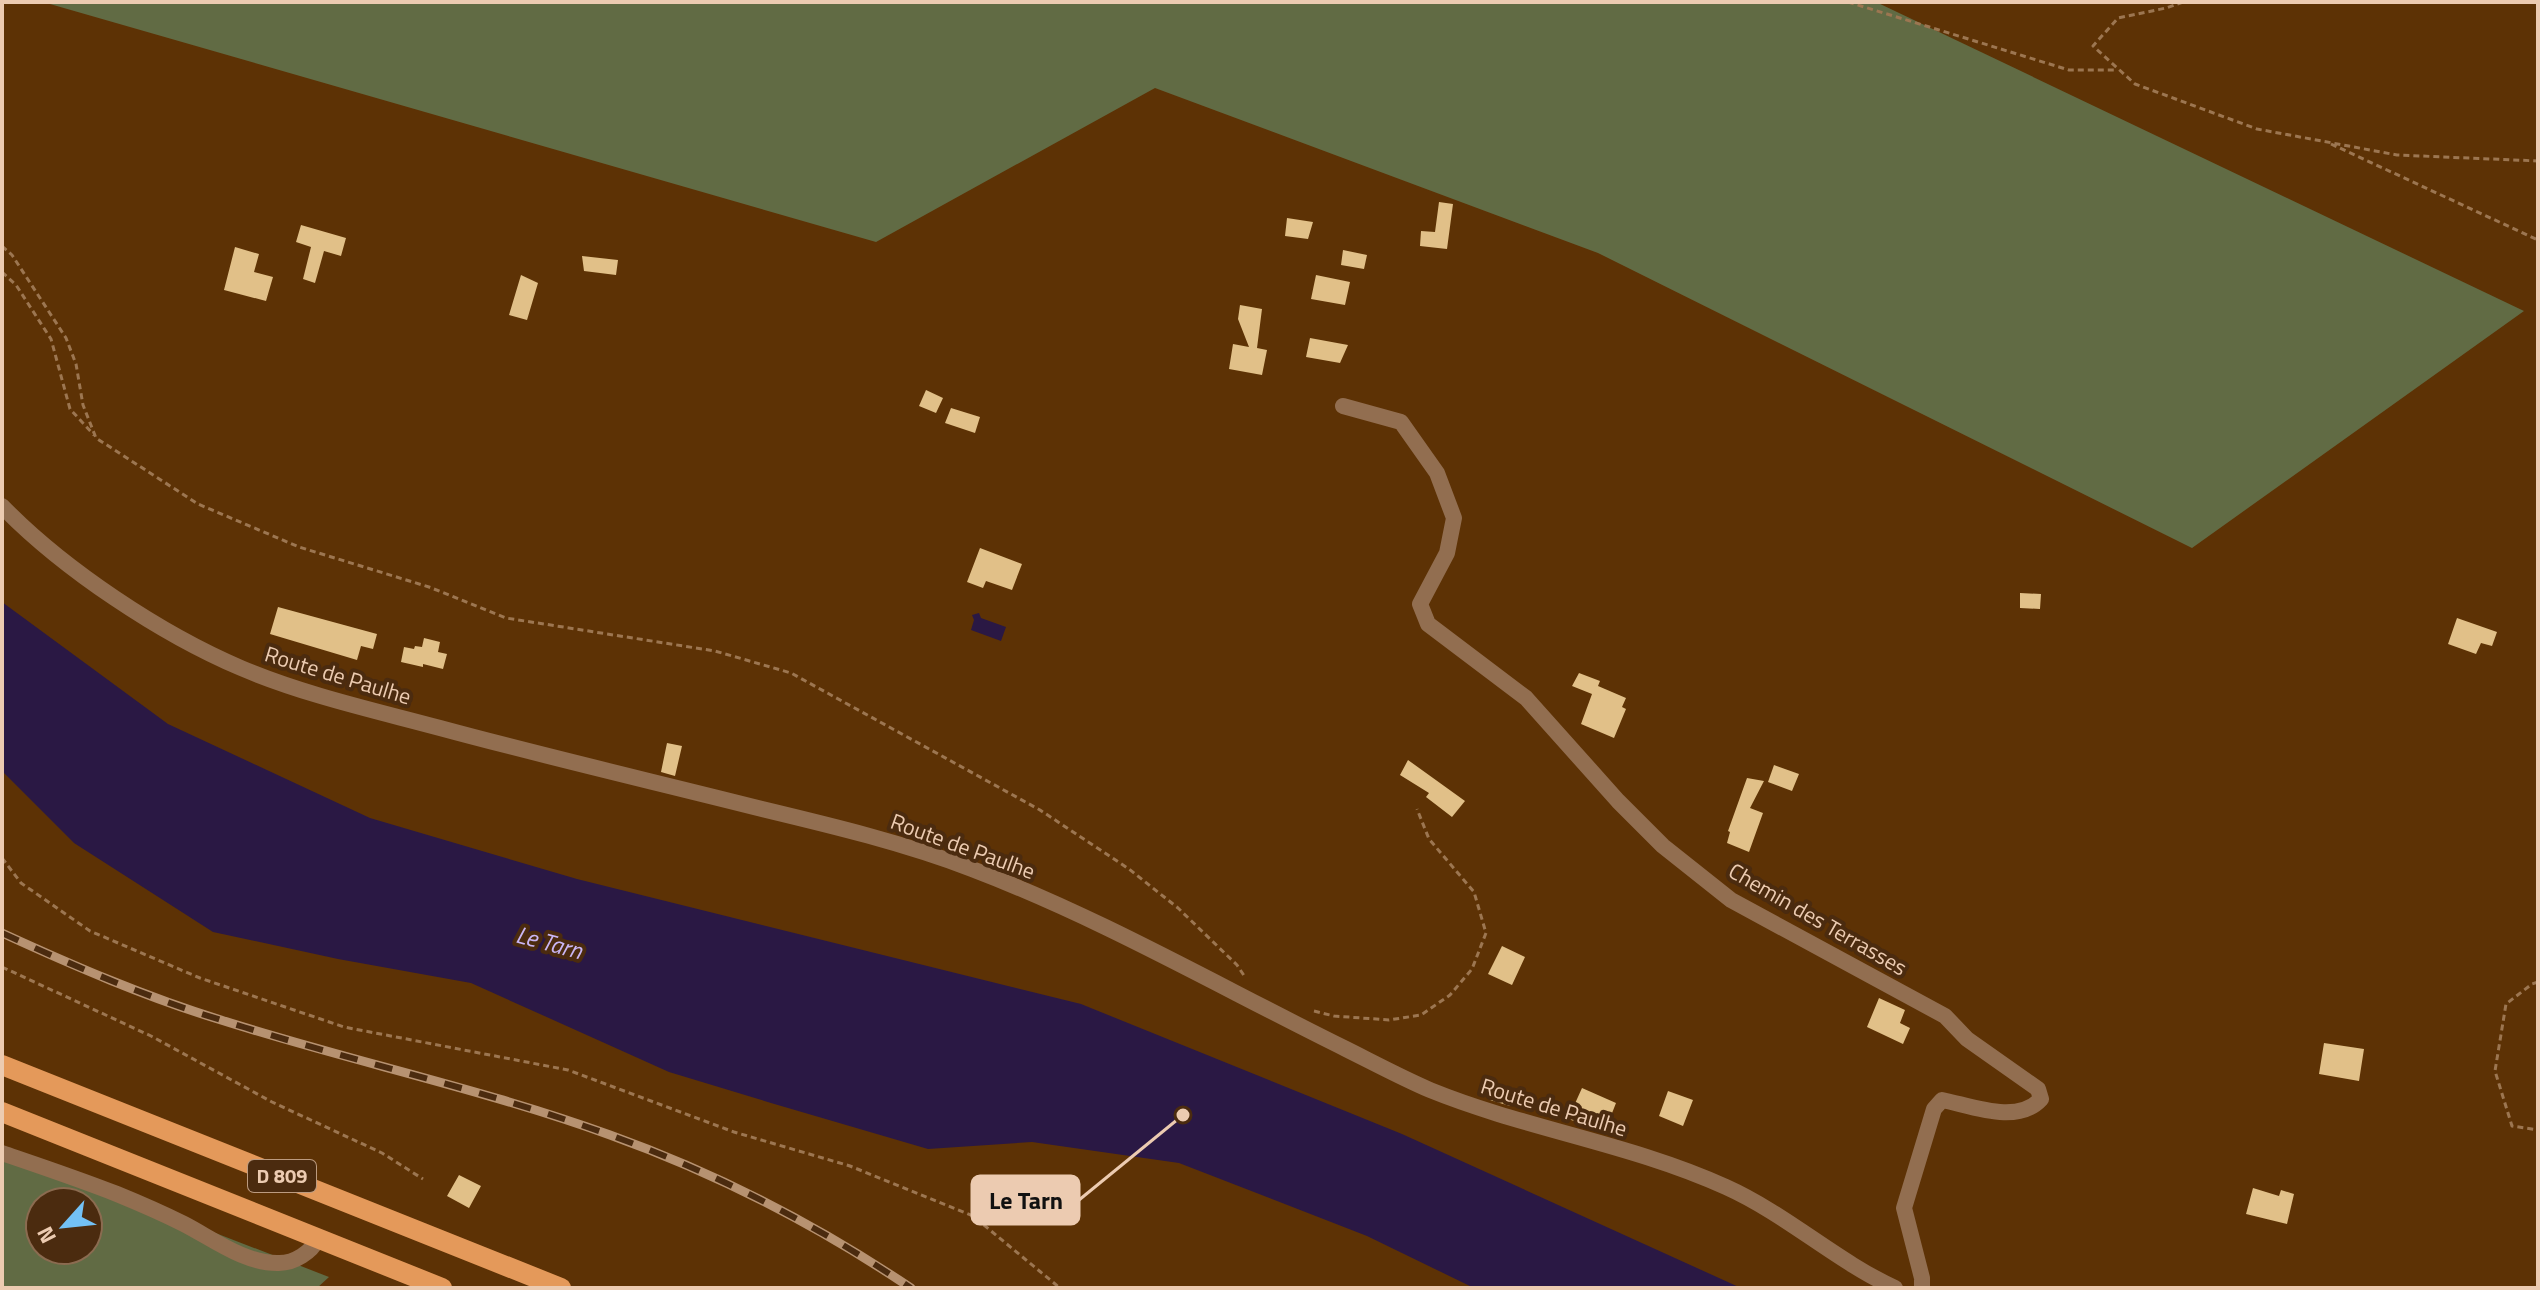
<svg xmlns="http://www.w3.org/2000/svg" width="2540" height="1290" font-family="'Titillium Web',sans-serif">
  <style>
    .green { fill: #616b44; fill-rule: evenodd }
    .water { fill: #2a1844 }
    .building { fill: #e1c088 }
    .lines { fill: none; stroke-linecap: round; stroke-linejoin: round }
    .path { stroke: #9c7651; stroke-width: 3; stroke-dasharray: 6 4; stroke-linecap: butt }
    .minor { stroke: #926e50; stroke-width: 16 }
    .tertiary { stroke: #926e50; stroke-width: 16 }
    .primary { stroke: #e4995a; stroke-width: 20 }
    .rail-casing { stroke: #b79271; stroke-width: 9 }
    .rail { stroke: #4b2b0f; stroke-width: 6; stroke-dasharray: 18; stroke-linecap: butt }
    .labels { text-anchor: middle; stroke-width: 8; stroke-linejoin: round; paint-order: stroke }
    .shield { fill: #4b2b0f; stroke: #bc9b80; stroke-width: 2 }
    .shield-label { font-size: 20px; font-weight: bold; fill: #eccbb1 }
    .street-label { font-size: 22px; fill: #eccbb1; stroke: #4b2b0f }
    .water-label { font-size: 24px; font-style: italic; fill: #cab6f4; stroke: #4b2b0f }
    .leader { fill: none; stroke: #eccbb1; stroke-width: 3 }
    .callout-dot { fill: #eccbb1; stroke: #4b2b0f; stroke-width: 3 }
    .callout { fill: #eccbb1; stroke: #eccbb1; stroke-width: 3 }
    .callout-label { font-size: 24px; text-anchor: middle; font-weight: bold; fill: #111 }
  </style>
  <rect width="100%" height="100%" fill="#5d3205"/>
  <path class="green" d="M43,2H1876L2524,311L2192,548L1598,253L1155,88L876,242Z
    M2,1150L329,1277L317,1288H2ZM40,1202H88V1250H40Z"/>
  <path class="water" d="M2,602L168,724L370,818L577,879L1081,1004L1402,1134L1741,1288H1474L1367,1236L1179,1163L1032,1142L928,1149L771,1103L669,1072L471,983L338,959L213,932L74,843L2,771Z
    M979,613L981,618L1006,627L1001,641L971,630L974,620L972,615Z"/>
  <path class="building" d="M1439,202L1453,204L1447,249L1420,246L1421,231L1435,232Z
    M1287,218L1313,222L1308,239L1285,236Z
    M301,225L346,238L341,256L324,251L315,283L303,279L311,247L296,242Z
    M235,247L259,254L254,272L273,277L266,301L224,290Z
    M1343,250L1367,255L1364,269L1341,265Z
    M582,256L618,260L616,275L584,271Z
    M521,275L538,283L527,320L509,315Z
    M1316,275L1350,282L1345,305L1311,299Z
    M1240,305L1262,309L1257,348L1267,350L1262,375L1229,369L1233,344L1249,347L1238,319Z
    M1310,338L1348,345L1340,363L1306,357Z
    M926,390L943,398L936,413L919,406Z
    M951,408L980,417L975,433L945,423Z
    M980,548L1022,564L1012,590L986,581L983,588L967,582Z
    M2020,593L2041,594L2040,609L2020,608Z
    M278,607L377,634L373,649L361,646L357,660L270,634Z
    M2457,618L2497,632L2492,646L2481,643L2476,654L2448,644Z
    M424,638L440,642L438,652L447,654L443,669L423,664V667L401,662L404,647L414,649L415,646L422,647Z
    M1579,673L1600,681L1598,686L1626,698L1622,707L1626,709L1614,738L1581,724L1592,694L1572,686Z
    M667,743L682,746L675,776L661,772Z
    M1408,760L1465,801L1452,817L1426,797L1429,793L1400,775Z
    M1774,765L1799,774L1792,791L1768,782Z
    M1747,778L1764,781L1750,808L1763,813L1749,852L1727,843L1730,832L1728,831Z
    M1502,946L1525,957L1512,985L1488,974Z
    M1879,998L1905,1010L1900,1023L1910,1028L1903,1044L1867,1027Z
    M2324,1043L2364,1049L2359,1081L2319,1074Z
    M1496,1087L1514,1097L1510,1106L1490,1100Z
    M1582,1088L1616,1103L1605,1131L1568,1119Z
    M1668,1091L1693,1100L1683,1126L1659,1116Z
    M459,1175L481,1186L469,1208L447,1196Z
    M2253,1188L2279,1196L2281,1190L2294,1194L2287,1224L2246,1214Z"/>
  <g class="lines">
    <path class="path" d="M1848,2L2069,70H2117
      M2183,2L2166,8L2118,18L2093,46L2135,84L2257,129L2397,155L2538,161
      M2331,144L2538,240
      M2,246L12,255L66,338L76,364L83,405L96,438L198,504L299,547L429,587L506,618L715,651L791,673L1040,810L1129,869L1178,908L1237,965L1245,977
      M2,272L16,285L51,339L70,409L94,435
      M2,858L21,883L90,931L200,978L344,1027L568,1070L734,1132L850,1166L973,1216L1060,1288
      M2,967L151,1036L272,1102L382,1153L423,1179
      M2538,982L2532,984L2506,1004L2495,1071L2512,1126L2538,1130
      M1314,1011L1334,1016L1389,1020L1421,1015L1450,995L1472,969L1486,933L1474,892L1429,839L1417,809"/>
    <path class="minor" d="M1343,406L1401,422L1437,473L1454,518L1447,553L1420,604L1428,624L1526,698L1618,801L1663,846L1731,900L1945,1016L1967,1039L2038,1089L2041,1099C2017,1125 1972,1106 1942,1100L1934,1109L1904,1208L1922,1278V1288
      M2,1153C40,1166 79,1179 117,1194C139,1203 162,1213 184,1224C213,1239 245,1264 279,1263C295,1263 311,1252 318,1239"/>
    <path class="tertiary" d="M2,506C63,569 161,634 241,668C305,695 373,710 440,728C547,757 655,782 762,809C833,826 904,843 972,869C1101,918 1222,988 1346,1049C1374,1063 1402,1078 1430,1090C1526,1129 1632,1144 1726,1187C1786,1214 1836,1261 1895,1288"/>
    <path class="primary" d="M2,1065L561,1288
      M2,1112L442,1288"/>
    <g class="rail-casing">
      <path id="rail" d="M2,933C74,966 146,997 221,1020C350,1061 483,1089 610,1135C716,1173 817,1225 911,1288"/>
    </g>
    <use href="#rail" class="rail"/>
  </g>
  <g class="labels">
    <rect class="shield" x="248" y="1160" width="68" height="32" rx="6"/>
    <g class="shield-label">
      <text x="282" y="1183">D 809</text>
    </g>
    <g class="street-label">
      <text transform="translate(338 675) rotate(17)" y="8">Route de Paulhe</text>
      <text transform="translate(963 846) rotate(20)" y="8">Route de Paulhe</text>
      <text transform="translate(1818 919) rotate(30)" y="8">Chemin des Terrasses</text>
      <text transform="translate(1554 1107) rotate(17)" y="8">Route de Paulhe</text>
    </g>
    <g class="water-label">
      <text transform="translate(549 943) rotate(15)" y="8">Le Tarn</text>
    </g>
  </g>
  <path class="leader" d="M1183 1115L1079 1200"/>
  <circle class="callout-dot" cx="1183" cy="1115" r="8"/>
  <rect class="callout" x="972" y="1176" width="107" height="48" rx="8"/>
  <g class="callout-label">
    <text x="1026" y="1209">Le Tarn</text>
  </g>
  <rect width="2540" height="1290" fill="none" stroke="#eccbb1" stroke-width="8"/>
  <g transform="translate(64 1226) rotate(243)"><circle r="38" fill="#4b2b0f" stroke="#8b6b50" stroke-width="2"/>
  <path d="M0-6L14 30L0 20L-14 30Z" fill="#73c1f5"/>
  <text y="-12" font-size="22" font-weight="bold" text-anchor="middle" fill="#eccbb1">N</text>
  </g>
</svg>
